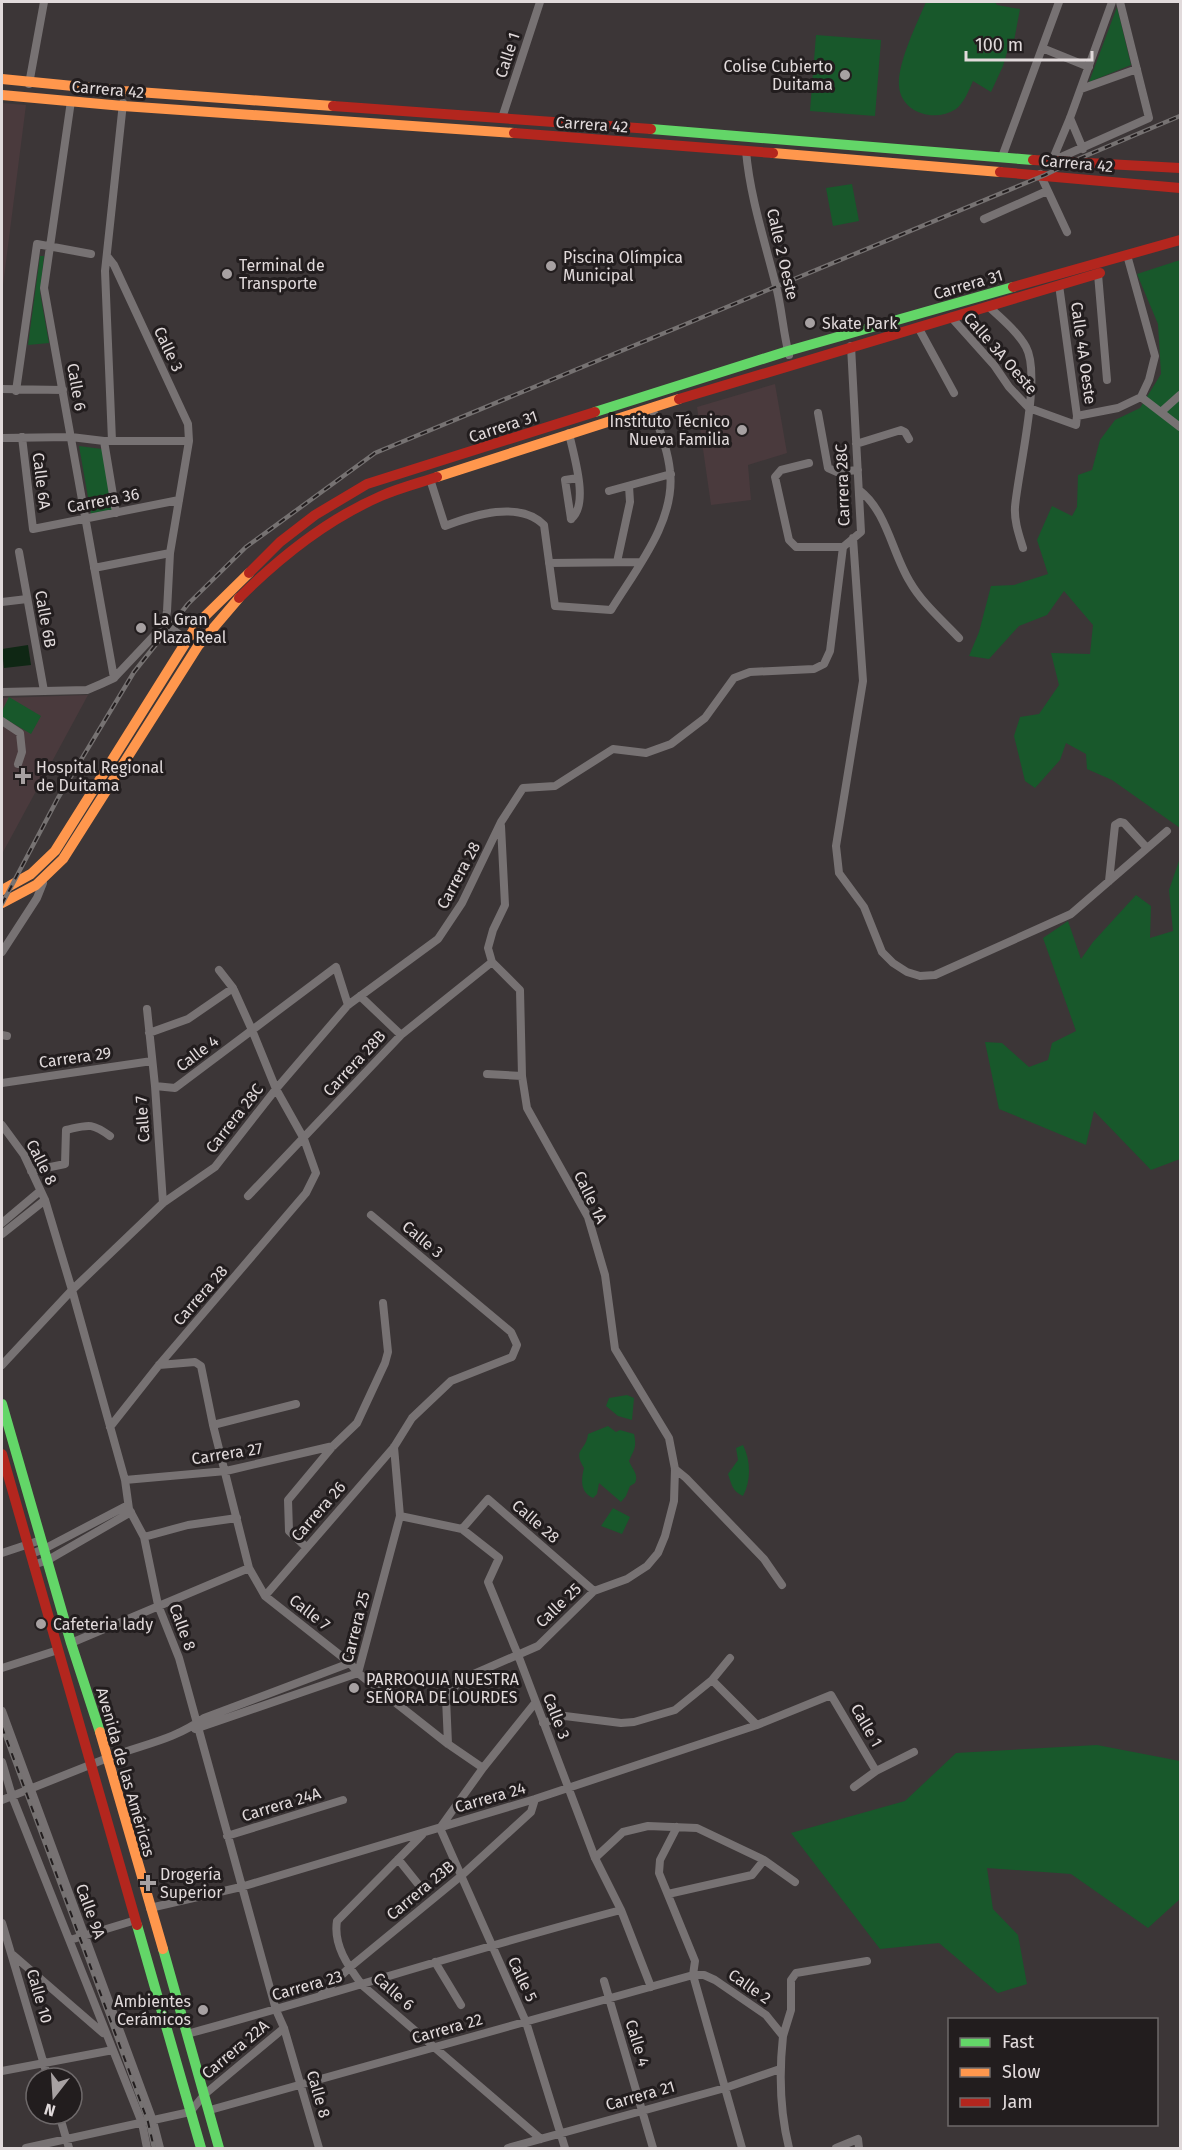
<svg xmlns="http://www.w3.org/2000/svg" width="1182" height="2150" font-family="'Fira Sans',sans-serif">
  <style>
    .built { fill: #4a3a3d }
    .green { fill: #18582b }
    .water { fill: #0f2714 }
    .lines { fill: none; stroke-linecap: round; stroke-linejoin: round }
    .street { stroke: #777273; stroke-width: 8 }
    .fast { stroke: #63d668; stroke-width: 10 }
    .slow { stroke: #ff974d; stroke-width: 10 }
    .jam { stroke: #b3261e; stroke-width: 10 }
    .rail-casing { stroke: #767272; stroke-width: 4.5 }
    .rail { stroke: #221d1e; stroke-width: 2; stroke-dasharray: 7; stroke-linecap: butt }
    .poi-dot { fill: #a7a1a2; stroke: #221d1e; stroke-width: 2 }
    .labels { text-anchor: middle; stroke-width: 6; stroke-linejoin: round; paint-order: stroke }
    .street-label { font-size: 16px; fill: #e1dadb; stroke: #221d1e }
    .poi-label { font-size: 16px; fill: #e1dadb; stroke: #221d1e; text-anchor: start }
  </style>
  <rect width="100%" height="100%" fill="#3c3637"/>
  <path class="built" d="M2,103L26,105L2,293Z
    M775,384L787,453L748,465L751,500L711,505L697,407Z
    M88,695L2,854V698Z"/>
  <path class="green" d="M926,2H995L997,5L1020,9L1014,41L1010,42L1003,66L991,92L973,81C969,90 964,103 956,109C935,123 901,113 899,86C897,64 917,23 926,2Z
    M1117,7L1131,65L1089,82Z
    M816,35L881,40L875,116L810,111Z
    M852,184L859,221L833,226L826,188Z
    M40,256H44L40,293L49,343L28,345Z
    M1180,260V828L1112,780L1087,769L1086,754L1066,743L1060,760L1035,788L1025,781L1014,736L1020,717L1039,714L1059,685L1051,653L1090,654L1093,625L1064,591L1047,615L1019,626L989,659L969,656L979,632L991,586L1014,585L1048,574L1037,540L1052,506L1072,516L1077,507L1078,475L1092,470L1100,440L1115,420L1140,408L1161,374L1158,324L1137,274Z
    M79,446L102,449L113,511L91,514Z
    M9,697L41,716L31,734L2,717V711Z
    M1180,858V1159L1151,1170L1094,1111L1086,1145L999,1109L985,1042L1002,1043L1029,1067L1048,1060L1052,1043L1076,1031L1043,938L1068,921L1081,959L1093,942L1136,895L1151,906L1150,938L1173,931L1169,890Z
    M627,1395L634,1398L632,1420L618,1416L606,1406L609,1398Z
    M608,1426L616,1432L620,1430L634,1434C637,1447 634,1450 629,1461C632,1469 639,1474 635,1483L630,1486L626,1496L621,1502L599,1483L597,1494L593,1498C580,1492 581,1480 584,1468C572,1448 586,1452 588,1434Z
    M743,1445C751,1461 751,1481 743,1496C732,1491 732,1485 728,1474L738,1460L736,1448Z
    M613,1508L630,1517L622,1534L601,1526Z
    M1097,1745L1180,1761V1899L1148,1928L1071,1874L987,1868L993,1909L1018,1935L1027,1984L998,1993L939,1943L880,1949L791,1833L905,1801L956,1753Z"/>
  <path class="water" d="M28,645L31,665L4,668L2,649Z"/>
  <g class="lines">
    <path class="street" d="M1042,48L1089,67
      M29,84L44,2
      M1081,89L1137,69
      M71,101L44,288L114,678
      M502,118L540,2
      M1070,118L1083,149
      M746,151C750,197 765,242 776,286C782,309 783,332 789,355
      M1002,157L1059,2
      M1059,158L1149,118L1120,2
      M1052,161L1070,118L1112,2
      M1040,174L1067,232
      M984,219L1047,191
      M1098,274L1107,380
      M988,306C1001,318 1017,331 1026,347C1042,376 1018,471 1015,507C1014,521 1019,535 1023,548
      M951,317L994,365L1009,387L1029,408L1076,425L1077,416L1059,285
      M918,327L954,393
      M2,389L63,390
      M16,391L37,244L91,254
      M1141,397L1180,427
      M1161,412L1180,395
      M818,413L828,468L837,472L858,470
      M1077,416L1118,408L1141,397L1149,380L1155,356L1127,255
      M569,433C573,454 590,504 571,519
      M22,437L33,529L179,500
      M2,438L71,437L104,441H189
      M104,441L116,513
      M112,441L105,271L123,103
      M856,444L901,430L905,432L909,439
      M809,463L781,470L775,477L789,540L796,547H843
      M430,479L445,526C474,515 519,500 544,525L555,606L611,610C636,569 676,521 670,471C668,450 659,428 652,408
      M859,490C887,511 892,553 910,582C922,603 942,620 959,638
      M609,491L671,474
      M571,519L565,480L578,478
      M853,538L863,681L836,846L839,873L864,907L882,952L893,963L907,972L920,976L935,975L1071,914L1167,831
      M19,552L44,691
      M617,562L630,502L629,486
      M549,563L640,562
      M94,568L170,553
      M2,602L27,599
      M165,624L187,640
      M2,692L87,690L101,684L114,678L165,624L167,611L170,553L189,441L188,424L114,265L107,256
      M2,721L20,733L22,752L18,764
      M1109,881L1115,825L1120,822L1124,823L1147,848
      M2,952L37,898L43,883
      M360,996L401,1035
      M147,1009L155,1086L163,1203
      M149,1033L188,1019L233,988
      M2,1035L7,1036
      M487,1074L522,1076
      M2,1083L152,1061
      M155,1086L175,1088L336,967L348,1005
      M2,1125L24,1155L45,1200L72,1290L125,1480L129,1509L144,1537L158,1605L179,1658L276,2010L284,2028L319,2148
      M31,1171L65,1164L66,1130C88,1125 91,1122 110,1136
      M248,1196L401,1035L492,962
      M2,1223L40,1191
      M2,1234L45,1200
      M2,1365L72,1290L163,1203L215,1167L276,1089L348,1005L438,939L462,903L501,822L523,788L555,786L613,749L646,753L671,744L705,718L734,678L750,672L814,669L824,664L830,651L843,547L861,532L851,346
      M159,1365L195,1362L201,1366L213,1425L249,1568L265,1596L350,1663L358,1673L448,1744L483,1768
      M213,1425L296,1404
      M110,1427L159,1365L306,1193L316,1173L304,1139L276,1089L252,1030L233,988L219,970
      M675,1469L686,1478L764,1559L782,1585
      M125,1480L226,1471L333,1446
      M400,1516L462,1529L499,1558L488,1582L518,1655L595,1858L621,1910L651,1987
      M462,1529L488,1499L594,1591
      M144,1537L188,1525L237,1518
      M306,1547L289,1531L288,1500L333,1446L357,1423L385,1363L388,1352L383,1303
      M2,1553L41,1540
      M31,1554L44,1549L128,1505
      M33,1565L48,1560L131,1512
      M265,1596L394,1447L412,1418L451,1381L512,1357L517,1345L511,1332L371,1215
      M71,1643L249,1568
      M2,1668L58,1650
      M358,1673L400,1516L394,1447
      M712,1680L757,1725
      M535,1703L483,1768L440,1828L526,2022L565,2148
      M2,1711L153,2121L160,2148
      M543,1723L565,1716L621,1723L634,1722L675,1710L712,1680L730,1658
      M195,1729L358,1673
      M448,1744L446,1698L460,1680L538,1646L594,1591L627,1579L647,1566L658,1553L665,1536L674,1501L675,1469L669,1438L615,1349L605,1275L588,1217L527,1108L522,1076L520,990L492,962L488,948L493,930L505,905L501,826
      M2,1762L12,1796L142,2123L147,2148
      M854,1787L876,1771L914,1752
      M2,1800C38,1786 74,1771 110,1757C144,1744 174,1740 204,1718L350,1663
      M677,1827L660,1860L659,1873L695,1961L693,1975L742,2148
      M422,1835L337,1921C333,1945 348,1966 362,1985L541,2139
      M227,1836L343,1800
      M595,1858L623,1832L648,1826L697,1828L764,1860L795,1882
      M398,1859L418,1884
      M668,1894L752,1875L764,1860
      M150,1908L241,1887L535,1799L757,1725L831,1695L876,1771
      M2,1923L48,2078
      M70,1940L136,1920
      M13,1955L103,2033
      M435,1962L461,2005
      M604,1981L653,2148
      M320,1996L349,1968L461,1876L531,1812L535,1799
      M187,2034C332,1995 475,1948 621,1910
      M783,2036L791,2010V1980L796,1973L867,1961
      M2,2071L113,2050
      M210,2110L693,1975H704L715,1980L766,2015L783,2036C779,2073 780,2112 789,2148
      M59,2114L69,2148
      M26,2148L190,2112L205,2094L284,2028
      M508,2148L725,2088L780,2069
      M836,2148L858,2139L859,2148"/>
    <path class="fast" d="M651,129L1033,160
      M595,412L788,351L1013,287
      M2,1404L71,1643L100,1732
      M137,1925L201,2148
      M163,1949L219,2148"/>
    <path class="slow" d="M2,79L124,91L333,106
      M2,95L123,106L514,133
      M773,153L1000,172
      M437,477L679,399
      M2,890L31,874L55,851L198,623L249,573
      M2,903L36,885L63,859L198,646L239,598
      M100,1732L163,1949"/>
    <path class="jam" d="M333,106L651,129
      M514,133L773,153
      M1033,160L1180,168
      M1000,172L1180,188
      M1013,287L1180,240
      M679,399L1100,273
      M249,573L280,542L315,515L367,484L595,412
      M239,598C280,557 328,519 381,496C399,488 419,483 437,477
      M2,1454L137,1925"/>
    <g class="rail-casing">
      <path id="rail" d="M2,904L58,798L134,672L188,604L246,547L375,453L1045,175L1071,162L1180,116
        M2,1727L148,2122L154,2148"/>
    </g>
    <use href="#rail" class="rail"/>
  </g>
  <g class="poi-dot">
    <circle cx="845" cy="75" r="6"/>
    <circle cx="551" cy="266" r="6"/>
    <circle cx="227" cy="274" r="6"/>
    <circle cx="810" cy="323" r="6"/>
    <circle cx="742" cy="430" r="6"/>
    <circle cx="141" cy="628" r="6"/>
    <path d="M20 767h6v6h6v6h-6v6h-6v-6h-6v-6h6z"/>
    <circle cx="41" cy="1624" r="6"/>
    <circle cx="354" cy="1688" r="6"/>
    <path d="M145 1874h6v6h6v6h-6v6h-6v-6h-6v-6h6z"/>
    <circle cx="203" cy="2010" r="6"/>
  </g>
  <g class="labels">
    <g class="street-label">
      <text transform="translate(507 55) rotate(-72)" y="6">Calle 1</text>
      <text transform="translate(108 89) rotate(5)" y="6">Carrera 42</text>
      <text transform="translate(592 124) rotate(4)" y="6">Carrera 42</text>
      <text transform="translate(1077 163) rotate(5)" y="6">Carrera 42</text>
      <text transform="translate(783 254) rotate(77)" y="6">Calle 2 Oeste</text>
      <text transform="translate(968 284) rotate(-16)" y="6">Carrera 31</text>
      <text transform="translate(169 349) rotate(65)" y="6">Calle 3</text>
      <text transform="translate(1001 353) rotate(49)" y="6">Calle 3A Oeste</text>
      <text transform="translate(1084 353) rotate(82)" y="6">Calle 4A Oeste</text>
      <text transform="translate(77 387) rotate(80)" y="6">Calle 6</text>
      <text transform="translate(503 426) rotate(-18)" y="6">Carrera 31</text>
      <text transform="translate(42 481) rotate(83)" y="6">Calle 6A</text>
      <text transform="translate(842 485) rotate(-92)" y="6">Carrera 28C</text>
      <text transform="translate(103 500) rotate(-11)" y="6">Carrera 36</text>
      <text transform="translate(46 619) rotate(80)" y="6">Calle 6B</text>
      <text transform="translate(458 875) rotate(-62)" y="6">Carrera 28</text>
      <text transform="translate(197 1053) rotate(-37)" y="6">Calle 4</text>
      <text transform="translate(75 1057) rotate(-8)" y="6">Carrera 29</text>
      <text transform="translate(354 1063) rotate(-47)" y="6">Carrera 28B</text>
      <text transform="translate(234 1118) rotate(-52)" y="6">Carrera 28C</text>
      <text transform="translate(142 1119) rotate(-94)" y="6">Calle 7</text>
      <text transform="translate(42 1162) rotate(63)" y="6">Calle 8</text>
      <text transform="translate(591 1197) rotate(64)" y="6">Calle 1A</text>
      <text transform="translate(423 1239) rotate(40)" y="6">Calle 3</text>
      <text transform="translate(200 1295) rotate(-49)" y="6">Carrera 28</text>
      <text transform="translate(227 1453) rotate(-9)" y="6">Carrera 27</text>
      <text transform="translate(318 1511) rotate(-49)" y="6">Carrera 26</text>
      <text transform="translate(536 1521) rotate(41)" y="6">Calle 28</text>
      <text transform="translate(558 1605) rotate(-44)" y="6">Calle 25</text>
      <text transform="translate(310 1612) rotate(38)" y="6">Calle 7</text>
      <text transform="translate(183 1627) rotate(70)" y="6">Calle 8</text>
      <text transform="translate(355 1627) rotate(-76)" y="6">Carrera 25</text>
      <text transform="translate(557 1716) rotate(69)" y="6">Calle 3</text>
      <text transform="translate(867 1725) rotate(60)" y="6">Calle 1</text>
      <text transform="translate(126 1772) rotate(74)" y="6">Avenida de las Américas</text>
      <text transform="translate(490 1797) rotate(-16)" y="6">Carrera 24</text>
      <text transform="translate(281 1804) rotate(-17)" y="6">Carrera 24A</text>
      <text transform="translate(420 1890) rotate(-40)" y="6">Carrera 23B</text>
      <text transform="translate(91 1911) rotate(70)" y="6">Calle 9A</text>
      <text transform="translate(523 1979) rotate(65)" y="6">Calle 5</text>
      <text transform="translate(307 1985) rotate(-16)" y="6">Carrera 23</text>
      <text transform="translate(750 1986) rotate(35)" y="6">Calle 2</text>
      <text transform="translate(394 1991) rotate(41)" y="6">Calle 6</text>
      <text transform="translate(40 1996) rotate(74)" y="6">Calle 10</text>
      <text transform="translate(447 2028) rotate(-16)" y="6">Carrera 22</text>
      <text transform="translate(638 2043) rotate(73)" y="6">Calle 4</text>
      <text transform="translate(235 2049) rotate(-40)" y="6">Carrera 22A</text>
      <text transform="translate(319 2094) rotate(74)" y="6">Calle 8</text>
      <text transform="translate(640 2095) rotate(-16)" y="6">Carrera 21</text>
    </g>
    <g class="poi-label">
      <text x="833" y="72" text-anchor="end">Colise Cubierto<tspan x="833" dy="18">Duitama</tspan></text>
      <text x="563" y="263">Piscina Olímpica<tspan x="563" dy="18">Municipal</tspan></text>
      <text x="239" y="271">Terminal de<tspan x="239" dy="18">Transporte</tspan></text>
      <text x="822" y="329">Skate Park</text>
      <text x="730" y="427" text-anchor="end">Instituto Técnico<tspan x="730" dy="18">Nueva Familia</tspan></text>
      <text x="153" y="625">La Gran<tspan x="153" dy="18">Plaza Real</tspan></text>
      <text x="36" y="773">Hospital Regional<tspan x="36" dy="18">de Duitama</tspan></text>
      <text x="53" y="1630">Cafeteria lady</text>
      <text x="366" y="1685">PARROQUIA NUESTRA<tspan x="366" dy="18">SEÑORA DE LOURDES</tspan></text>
      <text x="160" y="1880">Drogería<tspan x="160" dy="18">Superior</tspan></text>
      <text x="191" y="2007" text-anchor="end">Ambientes<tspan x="191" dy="18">Cerámicos</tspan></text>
    </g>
  </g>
  <rect width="1182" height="2150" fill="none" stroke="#e1dadb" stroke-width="6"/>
  <rect x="948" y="2018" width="210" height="108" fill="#221d1e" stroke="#6e696a" stroke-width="1.5"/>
  <rect x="960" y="2038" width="30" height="9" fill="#63d668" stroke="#6e696a" stroke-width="1.5"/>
  <text x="1002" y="2048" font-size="18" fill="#e1dadb">Fast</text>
  <rect x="960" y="2068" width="30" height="9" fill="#ff974d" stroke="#6e696a" stroke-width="1.5"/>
  <text x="1002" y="2078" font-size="18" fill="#e1dadb">Slow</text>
  <rect x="960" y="2098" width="30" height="9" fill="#b3261e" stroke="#6e696a" stroke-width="1.5"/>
  <text x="1002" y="2108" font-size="18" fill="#e1dadb">Jam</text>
  <g transform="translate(54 2096) rotate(197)"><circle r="28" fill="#221d1e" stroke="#6e696a" stroke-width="1.5"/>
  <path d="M0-4.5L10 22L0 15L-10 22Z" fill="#a7a1a2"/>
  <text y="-9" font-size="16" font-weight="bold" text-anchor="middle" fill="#e1dadb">N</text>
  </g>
  <path d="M966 51v9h126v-9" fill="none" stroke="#e1dadb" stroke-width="3"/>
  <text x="975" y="51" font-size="18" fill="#e1dadb" stroke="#221d1e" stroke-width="4.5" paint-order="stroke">100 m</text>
</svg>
